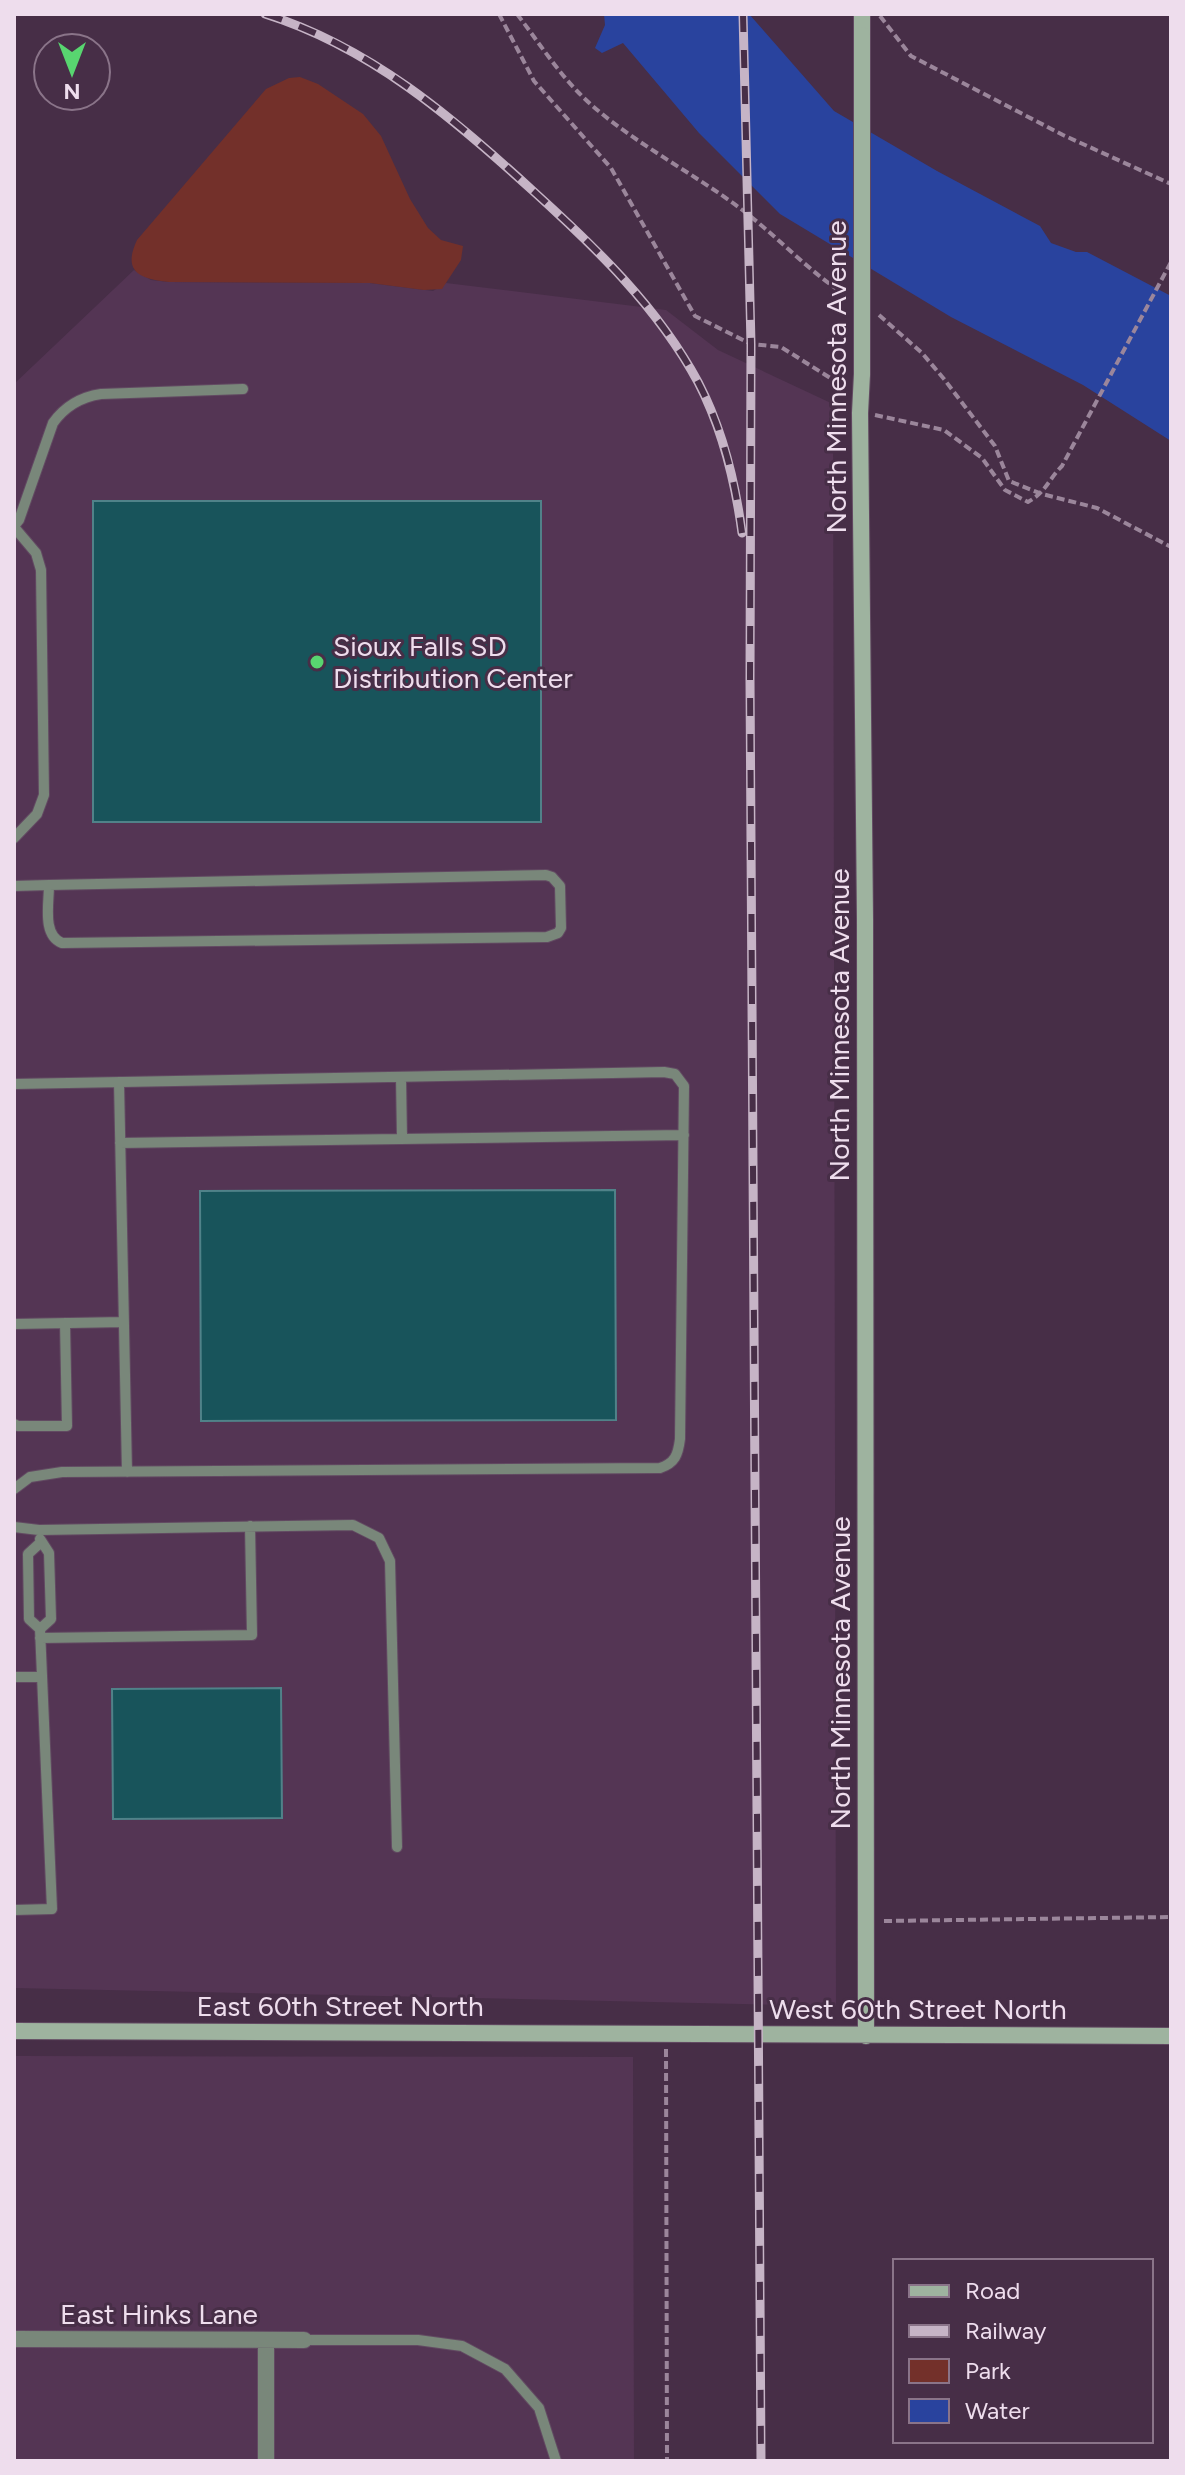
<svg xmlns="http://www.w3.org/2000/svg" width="1185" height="2475" font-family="Figtree,sans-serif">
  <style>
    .built { fill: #543554 }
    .green { fill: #73302a }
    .water { fill: #29439e }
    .building { fill: #18545b; stroke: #508289; stroke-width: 2 }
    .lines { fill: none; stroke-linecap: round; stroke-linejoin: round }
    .lane-casing { stroke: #624a62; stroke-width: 12 }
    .street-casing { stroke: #624a62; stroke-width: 18 }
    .secondary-casing { stroke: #624a62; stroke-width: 18 }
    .path { stroke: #9b869b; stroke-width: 4; stroke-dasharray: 8 4; stroke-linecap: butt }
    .lane { stroke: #79877a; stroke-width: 10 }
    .street { stroke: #79877a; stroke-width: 16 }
    .secondary { stroke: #9eb39f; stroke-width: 16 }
    .rail-casing { stroke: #c6b4c6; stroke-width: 9 }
    .rail { stroke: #472e47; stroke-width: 6; stroke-dasharray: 18; stroke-linecap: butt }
    .secondary-bridge-casing { stroke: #624a62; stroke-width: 18; stroke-linecap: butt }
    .secondary-bridge { stroke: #9eb39f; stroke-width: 16 }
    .poi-dot { fill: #58d570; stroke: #472e47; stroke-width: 3 }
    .labels { text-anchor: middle; stroke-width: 6; stroke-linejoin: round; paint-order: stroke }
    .street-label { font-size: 28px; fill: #eedded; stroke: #472e47 }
    .poi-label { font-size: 28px; fill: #eedded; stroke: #472e47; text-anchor: start }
  </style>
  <rect width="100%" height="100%" fill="#472e47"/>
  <path class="built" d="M134,270L151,280L169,282L370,283L433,291L446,283L666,310L718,350L833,404L836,2006L14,1988V384Z
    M14,2056L633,2057L634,2461H14Z"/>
  <path class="green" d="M300,77L318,84L363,114L381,136L410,199L428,228L441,240L463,246L461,260L442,289L424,290L370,283L169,282C140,279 122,272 137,240L266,89L289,78Z"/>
  <path class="water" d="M604,14H749L834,111L937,171L1040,226L1051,243L1076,252H1087L1171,296V441L1083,385L951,317L780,214L699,133L623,43L602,53L595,48L605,25Z"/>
  <path class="building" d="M93,501H541V822H93Z
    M615,1190L616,1420L201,1421L200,1191Z
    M281,1688L282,1818L113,1819L112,1689Z"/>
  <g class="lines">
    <g class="lane-casing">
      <path id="lane" d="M14,526L19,520L53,423C65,406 81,397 101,394L243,389
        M14,527L36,553L41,570L44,795L37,814L14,838
        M14,886L49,885L546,875L552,877L560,886L561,928L558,933L547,937L62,943C42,935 49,904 49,885
        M401,1077L402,1139
        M119,1082L127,1472
        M14,1084L664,1072L675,1074L684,1086L680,1439C678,1455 675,1463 660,1468L62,1472L30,1477L14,1489
        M120,1143L684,1135
        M14,1324L124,1322
        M14,1424L18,1426H67L65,1323
        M14,1527L39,1530L353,1525L379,1538L390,1561L397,1847
        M40,1539L49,1553L51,1619L40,1629
        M40,1638L252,1635L250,1526
        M14,1677H42
        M14,1910L52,1909L40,1629L29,1619L28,1554L40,1543
        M304,2340H418L462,2346L505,2369L539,2408L556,2461"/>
    </g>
    <g class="street-casing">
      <path id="street" d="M14,2339L304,2340
        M266,2461V2340"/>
    </g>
    <g class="secondary-casing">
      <path id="secondary" d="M862,14V35
        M862,374L860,413L865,919L866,2036
        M14,2031L1171,2036"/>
    </g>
    <path class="path" d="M499,14L534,81L611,168L695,316L751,344L781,347L832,379L843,394
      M517,14C537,40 555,68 577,91C620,136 691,171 741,209C777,236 806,269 844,294
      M880,16L911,56L1063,135L1171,184
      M879,315L922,353L944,379L995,446L1009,481L1042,494L1097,508L1171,547
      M875,415L944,430L982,458L1005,490L1028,502C1046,492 1048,480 1062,466L1171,262
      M884,1921L1171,1917
      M666,2049L667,2461"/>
    <use href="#lane" class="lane"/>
    <use href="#street" class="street"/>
    <use href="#secondary" class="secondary"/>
    <g class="rail-casing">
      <path id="rail" d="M265,14C370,47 452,117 532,190C595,247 657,306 698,382C723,430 735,480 742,533
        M743,14L751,344L750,680L761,2461"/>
    </g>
    <use href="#rail" class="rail"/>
    <g class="secondary-bridge-casing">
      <path id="secondary-bridge" d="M862,374V35"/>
    </g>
    <use href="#secondary-bridge" class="secondary-bridge"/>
  </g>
  <circle class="poi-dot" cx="317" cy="662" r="8"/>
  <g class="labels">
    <g class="street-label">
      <text transform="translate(836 377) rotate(-90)" y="10">North Minnesota Avenue</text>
      <text transform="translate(839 1025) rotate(-90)" y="10">North Minnesota Avenue</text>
      <text transform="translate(840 1673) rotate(-90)" y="10">North Minnesota Avenue</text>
      <text x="340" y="2016">East 60th Street North</text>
      <text x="918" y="2019">West 60th Street North</text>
      <text x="159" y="2324">East Hinks Lane</text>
    </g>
    <g class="poi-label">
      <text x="333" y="656">Sioux Falls SD<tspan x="333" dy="32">Distribution Center</tspan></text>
    </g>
  </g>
  <rect width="1185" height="2475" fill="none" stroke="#eedded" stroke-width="32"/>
  <rect x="893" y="2259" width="260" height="184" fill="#472e47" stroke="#8a7489" stroke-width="2"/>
  <rect x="909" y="2285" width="40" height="12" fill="#9eb39f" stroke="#8a7489" stroke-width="2"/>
  <text x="965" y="2299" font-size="24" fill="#eedded">Road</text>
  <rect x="909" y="2325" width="40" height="12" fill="#c6b4c6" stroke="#8a7489" stroke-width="2"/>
  <text x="965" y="2339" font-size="24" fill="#eedded">Railway</text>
  <rect x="909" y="2359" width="40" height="24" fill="#73302a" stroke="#8a7489" stroke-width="2"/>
  <text x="965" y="2379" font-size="24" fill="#eedded">Park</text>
  <rect x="909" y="2399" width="40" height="24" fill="#29439e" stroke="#8a7489" stroke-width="2"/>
  <text x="965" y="2419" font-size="24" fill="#eedded">Water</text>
  <g transform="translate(72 72) rotate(180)"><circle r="38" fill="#472e47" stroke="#8a7489" stroke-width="2"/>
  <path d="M0-6L14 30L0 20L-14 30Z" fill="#58d570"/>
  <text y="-12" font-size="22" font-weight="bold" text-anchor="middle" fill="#eedded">N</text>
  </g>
</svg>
